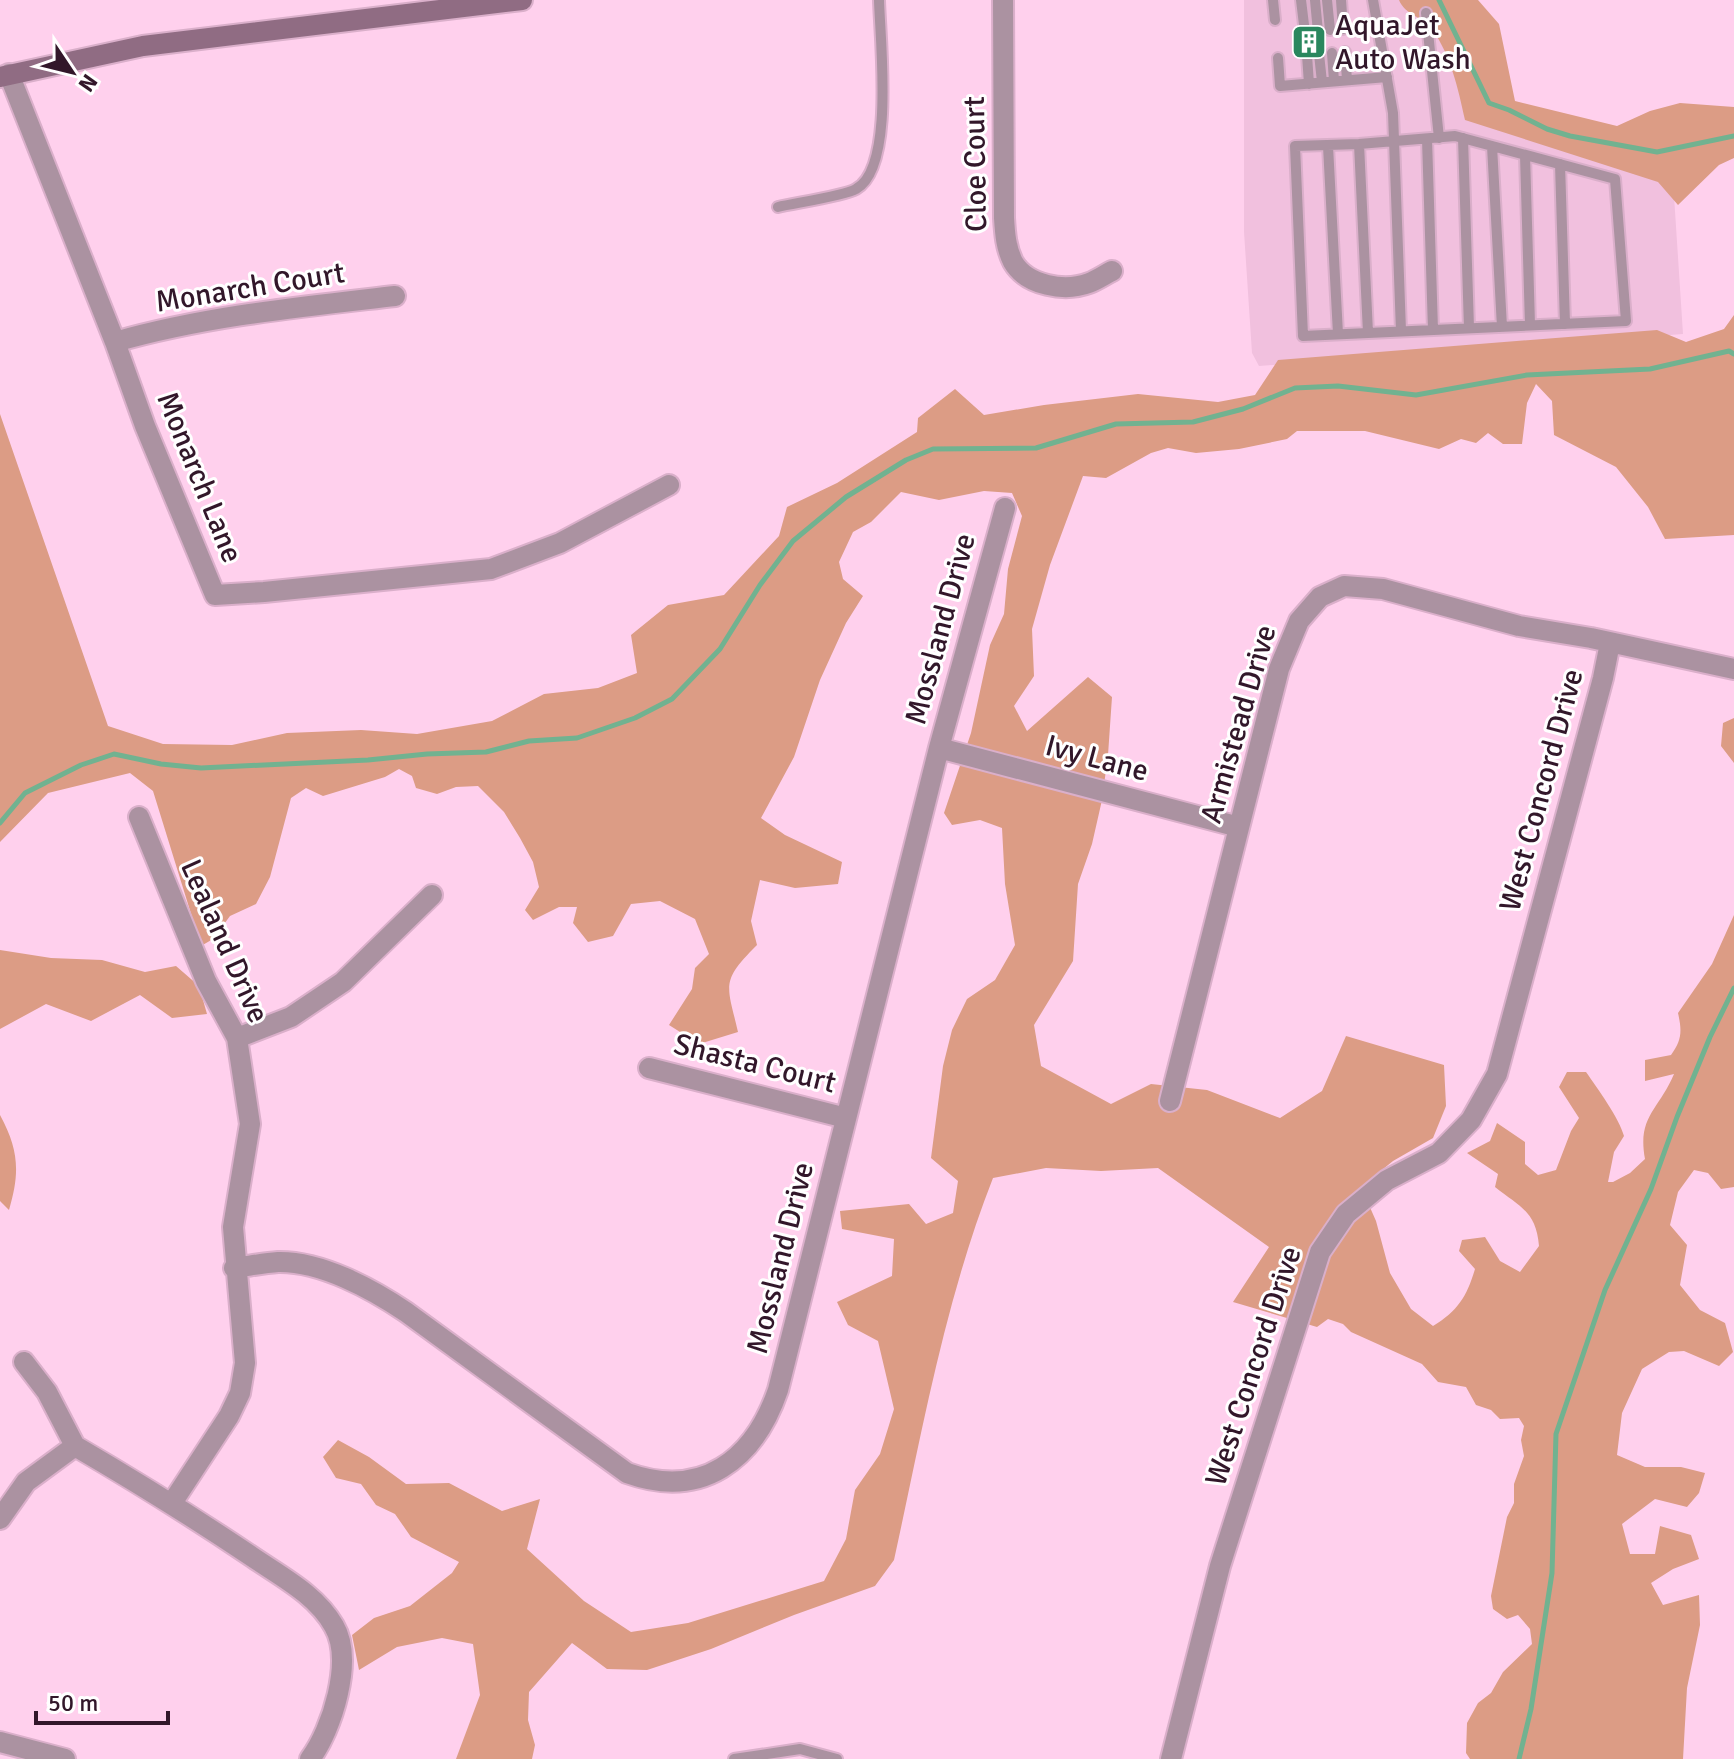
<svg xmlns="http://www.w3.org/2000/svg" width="1734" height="1759" font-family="Signika,sans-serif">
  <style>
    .built { fill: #f1c0de }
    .forest { fill: #dc9c85 }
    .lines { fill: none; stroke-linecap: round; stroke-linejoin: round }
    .stream { stroke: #71b290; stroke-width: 5 }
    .lane-casing { stroke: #daafca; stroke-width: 14 }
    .street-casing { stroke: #daafca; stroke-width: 24 }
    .secondary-casing { stroke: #daafca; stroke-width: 24 }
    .lane { stroke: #ab92a1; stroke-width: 10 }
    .street { stroke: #ab92a1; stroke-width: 20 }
    .secondary { stroke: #906c83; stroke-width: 20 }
    .labels { text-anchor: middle; stroke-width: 6; stroke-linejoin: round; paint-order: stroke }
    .poi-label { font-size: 30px; fill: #32172a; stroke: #fff; text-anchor: start }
    .street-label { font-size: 30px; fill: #32172a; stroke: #fff }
  </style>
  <rect width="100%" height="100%" fill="#ffd0ed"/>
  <path class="built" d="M1244,0H1445L1504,114L1670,134L1683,334L1259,366L1252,353L1244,232Z"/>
  <path class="forest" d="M1399,0H1478L1499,24L1515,101L1617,126L1650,111L1680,103L1734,107V158L1719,165L1678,205L1658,182L1465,120C1458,88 1451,56 1432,29C1423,17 1405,15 1399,0Z
    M1734,315V535L1665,539L1648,507L1616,467L1554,435L1552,401L1536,384L1527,403L1522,444H1503L1488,433L1476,443L1461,439L1439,449L1365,431H1297L1287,439L1239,449L1196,453L1168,448L1151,453L1106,478L1083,476L1050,565L1032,629L1034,676L1014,706L1027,731L1088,677L1112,697L1108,755L1102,800L1092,844L1078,884L1073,961L1034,1025L1041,1066L1111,1104L1151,1084L1207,1090L1280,1118L1322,1091L1346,1036L1444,1065L1446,1106L1433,1138L1393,1161L1361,1187L1376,1221L1390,1273L1411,1309L1433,1326C1458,1311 1467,1296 1475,1269L1459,1251L1462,1240L1485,1237L1500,1261L1520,1272L1539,1246C1536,1211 1520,1207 1495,1187L1498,1174L1467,1153L1490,1141L1497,1123L1525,1142V1164L1538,1175L1556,1170L1571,1131L1579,1118L1559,1087L1567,1072H1586C1598,1089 1619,1118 1624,1136L1614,1152L1608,1182H1613L1630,1173L1645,1159C1637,1116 1659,1110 1674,1074L1645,1081V1060L1671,1055C1682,1040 1682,1031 1678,1013L1712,964L1734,915V1187L1721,1189L1708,1173L1694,1170L1678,1192L1670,1225L1687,1245L1680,1285L1700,1310L1725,1323L1733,1352L1719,1366L1684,1351L1669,1352L1642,1369L1622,1413L1617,1455L1645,1467H1681L1705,1473L1699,1493L1687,1507L1655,1499L1622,1524L1630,1554H1655L1660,1526L1691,1535L1699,1559L1673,1569L1651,1583L1663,1605L1699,1595L1700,1625L1687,1688L1683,1759H1470L1466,1753L1467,1723L1478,1703L1491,1693L1503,1672L1532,1644L1530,1629L1518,1615L1507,1619L1493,1609L1491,1596L1507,1517L1514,1503V1484L1524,1456L1521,1440L1524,1426L1519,1418L1500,1419L1491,1410L1476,1405L1466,1387L1438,1382L1422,1364L1351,1332L1343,1324L1328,1319L1317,1327L1233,1302L1269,1247L1158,1168L1101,1171L1046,1168L993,1178C945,1300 922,1432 894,1560L875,1586L794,1615L711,1649L647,1670L607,1669L572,1643L529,1692L528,1720L535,1745L532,1759H456L480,1695L473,1644L442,1638L397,1647L359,1670L352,1635L374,1618L410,1606L452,1573L459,1562L411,1537L395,1514L376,1505L361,1484L336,1478L323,1457L338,1440L369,1457L406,1484L449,1483L502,1511L540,1499L527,1549L584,1601L631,1632L688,1623L824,1581L846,1539L855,1490L880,1454L894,1409L878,1341L848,1325L837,1302L892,1276L894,1239L842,1229L840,1211L909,1204L926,1224L953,1213L958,1181L931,1158L943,1066L952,1030L967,999L995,980L1015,945L1005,884L1002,828L980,820L952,825L944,813L971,733L990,645L1004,614L1008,569L1022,516L1012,493L984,491L939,500L901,492L871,522L853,532L839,562L843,579L863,596L846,623L820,680L794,757L761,818L785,835L842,862L838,884L795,888L760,880L751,921L757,945C720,982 727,984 738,1032L699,1044L669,1025L692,989L695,968L709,954L695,919L660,901L631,904L613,936L588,942L573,923L577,907H559L533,920L525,910L539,887L533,862L520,838L504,812L478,786L456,787L437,794L416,788L412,776L399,769L385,777L323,796L306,788L291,798L270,877L256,904L230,916L213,939L201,946L153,791L130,773L48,793L0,842V414L108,726L163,744L232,745L287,733L361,730L417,734L492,721L544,694L598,688L637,673L631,635L668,605L724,595L779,536L787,507L837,483L917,432L918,418L955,389L984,415L1044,405L1138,394L1218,402L1255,395L1278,360L1657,330L1686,342L1724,329Z
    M1734,718V763L1721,746L1723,723Z
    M0,950L51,958L102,960L145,972L176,966L199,986L207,1014L172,1018L140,995L91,1021L46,1004L0,1029Z
    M0,1115C19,1150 20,1173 9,1210L0,1201Z"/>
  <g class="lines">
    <path class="stream" d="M1439,0L1489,103L1509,110L1547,129L1570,136L1657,152L1734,136
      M0,823L25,793L81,765L114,754L161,764L201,768L368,760L427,754L486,752L529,741L577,738L635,718L672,699L720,649L760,585L793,541L846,497L906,460L933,449L1036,448L1116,424L1193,422L1243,409L1295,388L1338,386L1416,395L1527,375L1650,369L1729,351L1734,354
      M1519,1759L1531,1709L1552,1573L1556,1434L1605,1290L1651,1189L1677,1117L1710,1037L1734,988"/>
    <g class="lane-casing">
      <path id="lane" d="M1273,0L1275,20
        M1301,0L1305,33
        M1315,0L1318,32
        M1327,0L1330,30
        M1341,0L1343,29
        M1373,0L1393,113L1401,331
        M1426,13L1439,138
        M1345,52L1347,80
        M1332,53L1334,81
        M1319,54L1322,82
        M1307,55L1309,84
        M1278,58L1280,86L1387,77
        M1455,136L1615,179L1626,321L1303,336L1295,146L1359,144Z
        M1463,138L1469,328
        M1427,139L1433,330
        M1359,144L1368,333
        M1328,146L1338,334
        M1492,146L1502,327
        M1525,155L1530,325
        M1560,164L1565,324
        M778,207C795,203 844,196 856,189C895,168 880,40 879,0
        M734,1759L800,1749L837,1759"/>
    </g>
    <g class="street-casing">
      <path id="street" d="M1003,0L1004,218C1005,234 1006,248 1013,262C1027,286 1065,292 1089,283C1097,280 1104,275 1112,271
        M9,74L115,342L145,426L215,595L264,592L491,569L560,543L669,485
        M115,342C206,316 300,307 395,296
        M939,748L1239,827
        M139,817L206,981L237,1038L250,1124L233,1227L245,1363L240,1393L229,1416L172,1503
        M237,1038L291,1017L343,982L432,895
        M649,1068L846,1118
        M1170,1101L1279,669L1299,621L1320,597L1344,586L1383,589L1519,626L1591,638L1734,669
        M234,1268C249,1266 264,1263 278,1262C321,1261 372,1289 406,1312L627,1473C702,1500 754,1460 778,1390L939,748L1005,508
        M24,1362L47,1392L75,1446
        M75,1446C135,1481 193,1517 251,1556C280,1576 316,1594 334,1626C354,1660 332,1730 310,1759
        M0,1519L26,1482L75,1446
        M0,1742L65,1759
        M1171,1759L1220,1566L1320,1252L1346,1214L1387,1180L1439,1153L1471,1120L1497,1074L1603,678L1610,643"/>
    </g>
    <g class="secondary-casing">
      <path id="secondary" d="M0,77L143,46L522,0"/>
    </g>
    <use href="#lane" class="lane"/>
    <use href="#street" class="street"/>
    <use href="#secondary" class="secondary"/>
  </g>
  <defs>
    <g id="building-square" transform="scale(1.8)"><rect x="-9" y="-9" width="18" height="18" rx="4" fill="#2a875e" stroke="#fff"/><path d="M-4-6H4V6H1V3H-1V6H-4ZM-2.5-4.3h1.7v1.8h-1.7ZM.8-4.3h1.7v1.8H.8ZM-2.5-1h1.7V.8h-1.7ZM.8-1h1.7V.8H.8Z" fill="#fff"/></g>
  </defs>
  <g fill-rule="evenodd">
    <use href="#building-square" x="1309" y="42"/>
  </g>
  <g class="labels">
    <g class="poi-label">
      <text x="1335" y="35">AquaJet<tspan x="1335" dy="34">Auto Wash</tspan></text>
    </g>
    <g class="street-label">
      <text transform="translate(975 164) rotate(-91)" y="10">Cloe Court</text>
      <text transform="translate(250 287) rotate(-9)" y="10">Monarch Court</text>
      <text transform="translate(200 477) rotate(68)" y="10">Monarch Lane</text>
      <text transform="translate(940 629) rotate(-75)" y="10">Mossland Drive</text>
      <text transform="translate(1238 724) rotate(-74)" y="10">Armistead Drive</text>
      <text transform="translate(1097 758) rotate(15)" y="10">Ivy Lane</text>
      <text transform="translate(1541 790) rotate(-75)" y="10">West Concord Drive</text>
      <text transform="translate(225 941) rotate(66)" y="10">Lealand Drive</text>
      <text transform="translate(755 1063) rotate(14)" y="10">Shasta Court</text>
      <text transform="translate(780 1258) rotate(-76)" y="10">Mossland Drive</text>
      <text transform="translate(1253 1366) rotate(-72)" y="10">West Concord Drive</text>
    </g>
  </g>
  <g transform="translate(72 72) rotate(125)" stroke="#ffffff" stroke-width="6" paint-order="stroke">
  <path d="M0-6L14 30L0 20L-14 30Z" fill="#32172a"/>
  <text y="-12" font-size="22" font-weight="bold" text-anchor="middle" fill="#32172a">N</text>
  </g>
  <path d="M36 1711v12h132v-12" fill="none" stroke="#32172a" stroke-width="4"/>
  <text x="48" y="1711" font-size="24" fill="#32172a" stroke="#ffffff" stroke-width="6" paint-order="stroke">50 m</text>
</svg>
